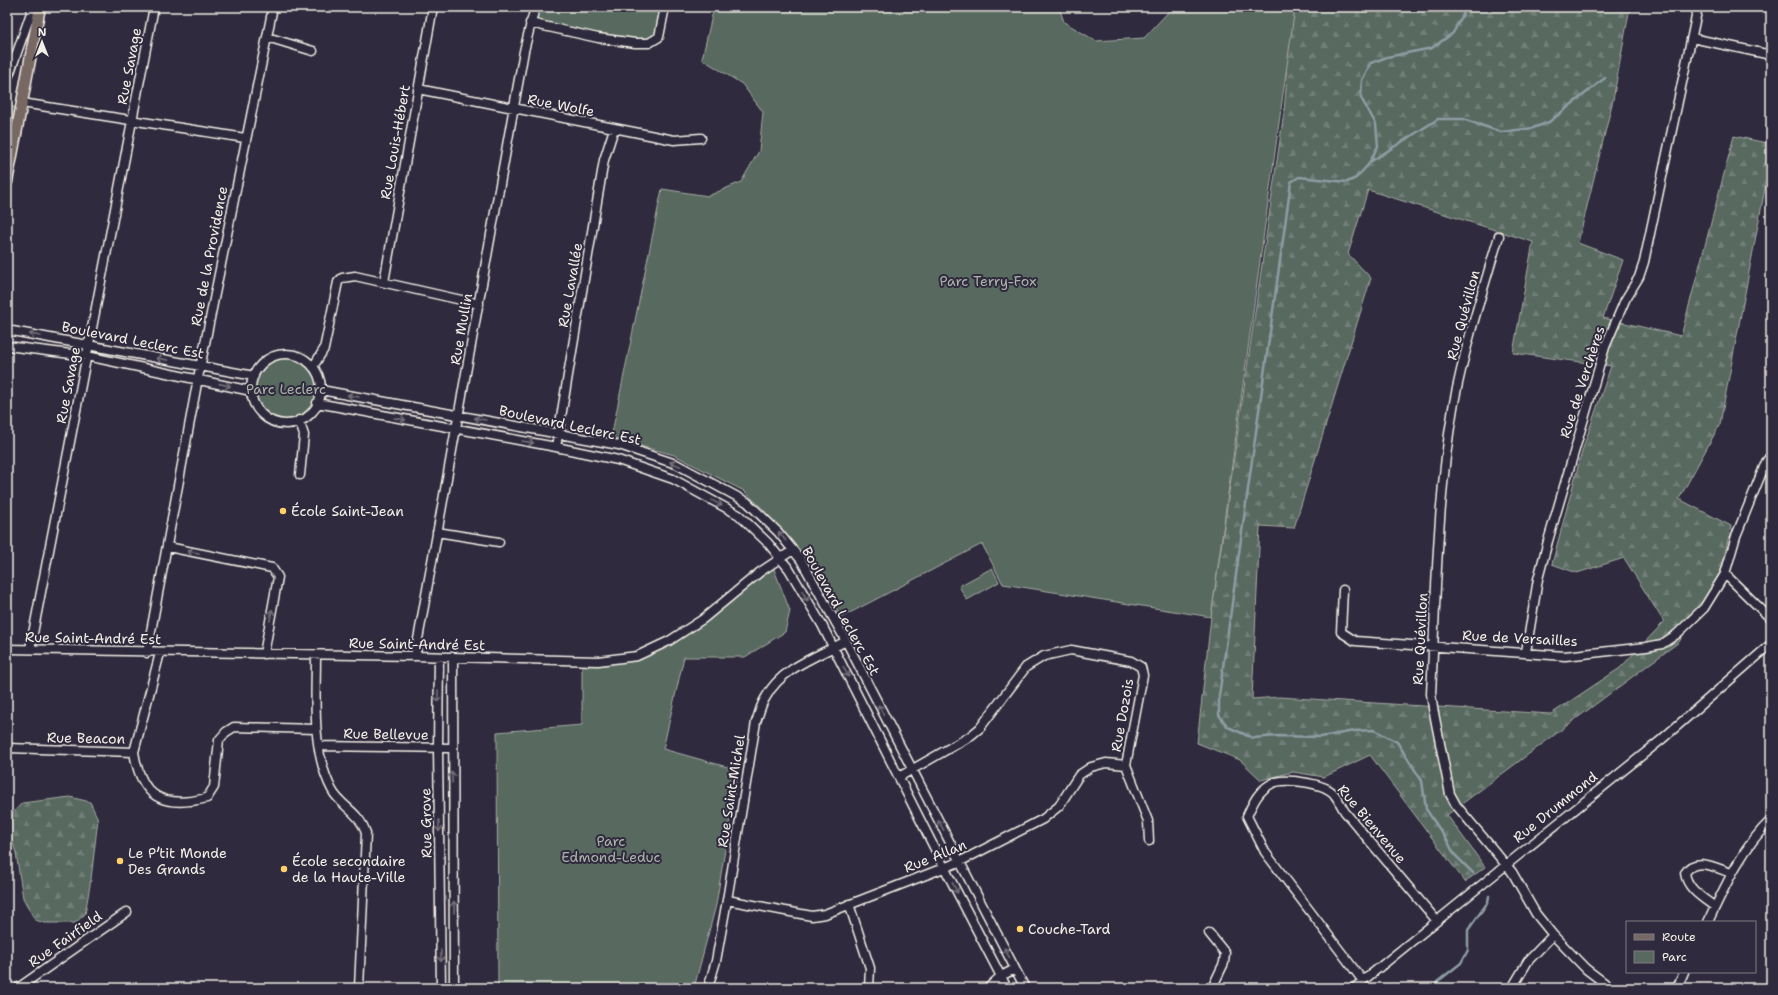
<svg xmlns="http://www.w3.org/2000/svg" width="1778" height="995" font-family="'Shantell Sans',sans-serif">
  <style>
    .forest { fill: url(#forest-firs); stroke: #a6ada4; fill-rule: evenodd }
    .park { fill: #586961; stroke: #a6ada4 }
    .lines { fill: none; stroke-linecap: round; stroke-linejoin: round }
    .stream { stroke: #8f9da4; stroke-width: 2.5 }
    .minor-casing { stroke: #f4f1e8; stroke-width: 11 }
    .major-casing { stroke: #f4f1e8; stroke-width: 13 }
    .minor { stroke: #2f2a3d; stroke-width: 8 }
    .major { stroke: #776864; stroke-width: 10 }
    .oneway { stroke: #747079 }
    .poi-dot { fill: #ffd166; stroke: #2f2a3d; stroke-width: 1.5 }
    .labels { text-anchor: middle; stroke-width: 4; stroke-linejoin: round; paint-order: stroke }
    .street-label { font-size: 14px; fill: #f4f1e8; stroke: #2f2a3d }
    .park-label { font-size: 14px; fill: #aeb4ab; stroke: #2f2a3d }
    .poi-label { font-size: 14px; fill: #f4f1e8; stroke: #2f2a3d; text-anchor: start }
  </style>
  <defs>
    <pattern id="forest-firs" width="22" height="20" patternUnits="userSpaceOnUse"><rect width="22" height="20" fill="#586961"/><path d="M5 1l3.5 6h-7zM16 11l3.5 6h-7z" fill="#717f78"/></pattern>
  </defs>
  <rect width="100%" height="100%" fill="#2f2a3d"/>
  <filter id="ink" filterUnits="userSpaceOnUse"><feTurbulence type="fractalNoise" baseFrequency=".025" numOctaves="2"/><feDisplacementMap in="SourceGraphic" scale="8" xChannelSelector="R" yChannelSelector="G"/><feConvolveMatrix kernelMatrix="1 2 1 2 8 2 1 2 1" color-interpolation-filters="sRGB"/></filter>
  <g filter="url(#ink)">
    <path class="forest" d="M1274,7H1630L1613,100L1578,243L1623,260L1603,318L1681,336L1734,136L1771,144V157L1720,424L1679,499L1731,526L1721,571L1679,642L1447,815L1485,867L1465,882L1370,755L1324,777L1293,772L1261,780L1240,760L1197,743L1211,617L1284,112L1287,75L1272,31ZM1368,190L1533,242L1513,353L1611,366L1583,448L1552,564L1577,573L1624,558L1664,622L1620,668L1551,714L1279,697L1252,699L1260,526L1294,528L1371,278L1348,254Z
      M70,797L90,802L98,819L91,879L85,914L75,923H45L35,920L23,898L16,853L9,830L12,814L22,803Z"/>
    <path class="park" d="M533,7H665L654,44L629,41L532,20Z
      M714,7H1059L1064,22L1096,41L1144,38L1173,7H1295L1211,617L1003,584L982,544L840,618L824,579L762,508L744,491L674,455L611,438L662,189L708,196L741,182L759,151L763,112L742,84L702,59Z
      M7,106L21,108L7,178Z
      M251 389a35 35 0 1 1 70 0a35 35 0 1 1-70 0Z
      M772,564L790,611L785,632L745,657H684L663,749L738,770L716,905L694,988H498L497,732L582,725V661L637,656L669,641Z
      M992,568L999,582L967,600L959,586Z"/>
    <g class="lines">
      <path class="stream" d="M1467,7L1453,33L1432,48L1387,57L1371,63L1362,80L1361,98L1376,124L1378,146L1368,165L1356,178L1347,182L1299,177L1291,182L1219,696V715L1228,727L1253,738L1278,736L1321,737L1354,731L1374,730L1397,742L1422,781L1426,809L1448,842L1454,854L1473,873
        M1370,162L1438,119H1463L1501,132L1533,128L1549,122L1605,78
        M1434,988L1437,982L1461,963L1468,950V930L1488,902L1489,896"/>
      <g class="minor-casing">
        <path id="minor" d="M530,23L598,38L635,43H649L659,37L665,7
          M267,37L313,51
          M1692,38L1771,55
          M7,81L33,7
          M418,89L674,140L701,138
          M22,103L245,138
          M1499,236C1482,293 1464,349 1453,408C1437,502 1436,599 1431,694L1433,708L1450,794L1456,805L1512,872L1536,914L1553,935L1586,969L1611,988
          M384,282L433,7
          M7,330L254,376
          M7,346L87,356L251,391
          M251 389a35 35 0 1 1 70 0a35 35 0 1 1-70 0Z
          M313,367L324,349L338,282L342,278L355,276L479,304
          M321,390L619,445L676,464L747,502L778,532L801,560L846,641L1025,988
          M317,403L556,447L618,460L673,479L739,515L768,543L789,569L822,625L944,867L1007,988
          M299,420L304,435L300,475
          M556,447L604,160L614,129
          M437,532L499,542
          M168,547L272,568L278,577L264,654
          M1725,574L1771,619
          M1343,590L1341,632L1355,641L1565,656L1646,647L1662,644L1677,634L1704,608L1725,574L1736,536L1766,462L1771,455
          M7,649L415,656L598,661L637,656L669,641L703,619L760,572L793,550
          M30,649L154,7
          M1526,652L1538,579L1548,541L1605,347L1625,300L1639,277L1644,262L1698,7
          M147,653L198,378L273,7
          M316,655C316,699 311,750 332,790C341,807 359,811 366,833L359,988
          M415,656L524,51L535,7
          M439,657L438,748L441,988
          M453,658L454,988
          M319,746L452,748
          M7,748L134,752L160,653
          M134,752C141,797 162,809 207,798L214,787L219,740L226,732L234,727L316,729
          M899,777L969,737L980,728L1026,667L1044,656L1071,650L1131,661L1141,667L1143,675L1126,765L1148,821L1149,841
          M727,900L801,914L812,916L825,914L959,862L1043,819L1059,806L1079,775L1091,767L1106,763L1126,765
          M849,904L870,968L869,988
          M1715,907C1703,898 1687,889 1685,873C1695,856 1716,868 1731,873
          M1708,922C1725,886 1742,848 1771,820
          M1209,933L1225,953L1224,963L1212,988
          M1363,981L1265,852L1247,816C1253,803 1258,791 1271,784C1283,777 1323,783 1333,793C1338,798 1341,806 1345,812L1437,921
          M18,988L127,912
          M708,988L716,961L727,900L756,722C759,714 761,704 766,697C781,668 818,656 846,641
          M988,988L1001,976L1015,969
          M1354,988L1661,740L1771,644
          M1512,988L1528,961L1553,935
          M1677,988L1684,972"/>
      </g>
      <g class="major-casing">
        <path id="major" d="M7,182L40,7"/>
      </g>
      <use href="#minor" class="minor"/>
      <use href="#major" class="major"/>
    </g>
    <defs><path id="oneway-shaft" d="M-6 0H5M1.5-3L5.5 0L1.5 3" fill="none" stroke-width="1.6" stroke-linecap="round" stroke-linejoin="round"/></defs>
    <g class="oneway">
      <use href="#oneway-shaft" transform="translate(35 335) rotate(-170)"/>
      <use href="#oneway-shaft" transform="translate(162 359) rotate(-169)"/>
      <use href="#oneway-shaft" transform="translate(225 385) rotate(13)"/>
      <use href="#oneway-shaft" transform="translate(353 396) rotate(-170)"/>
      <use href="#oneway-shaft" transform="translate(400 419) rotate(10)"/>
      <use href="#oneway-shaft" transform="translate(480 419) rotate(-170)"/>
      <use href="#oneway-shaft" transform="translate(528 442) rotate(10)"/>
      <use href="#oneway-shaft" transform="translate(675 464) rotate(-158)"/>
      <use href="#oneway-shaft" transform="translate(717 503) rotate(29)"/>
      <use href="#oneway-shaft" transform="translate(782 536) rotate(-129)"/>
      <use href="#oneway-shaft" transform="translate(193 552) rotate(-169)"/>
      <use href="#oneway-shaft" transform="translate(805 596) rotate(60)"/>
      <use href="#oneway-shaft" transform="translate(271 615) rotate(-80)"/>
      <use href="#oneway-shaft" transform="translate(846 672) rotate(63)"/>
      <use href="#oneway-shaft" transform="translate(438 696) rotate(91)"/>
      <use href="#oneway-shaft" transform="translate(881 710) rotate(-118)"/>
      <use href="#oneway-shaft" transform="translate(452 777) rotate(-91)"/>
      <use href="#oneway-shaft" transform="translate(941 825) rotate(-117)"/>
      <use href="#oneway-shaft" transform="translate(439 826) rotate(89)"/>
      <use href="#oneway-shaft" transform="translate(955 888) rotate(63)"/>
      <use href="#oneway-shaft" transform="translate(454 907) rotate(-91)"/>
      <use href="#oneway-shaft" transform="translate(1007 953) rotate(-118)"/>
      <use href="#oneway-shaft" transform="translate(441 956) rotate(89)"/>
    </g>
  </g>
  <g class="poi-dot">
    <circle cx="283" cy="511" r="4"/>
    <circle cx="120" cy="861" r="4"/>
    <circle cx="284" cy="869" r="4"/>
    <circle cx="1020" cy="929" r="4"/>
  </g>
  <g class="labels">
    <g class="street-label">
      <text transform="translate(129 66) rotate(-79)" y="5">Rue Savage</text>
      <text transform="translate(561 105) rotate(11)" y="5">Rue Wolfe</text>
      <text transform="translate(395 142) rotate(-80)" y="5">Rue Louis-Hébert</text>
      <text transform="translate(209 256) rotate(-79)" y="5">Rue de la Providence</text>
      <text transform="translate(570 285) rotate(-80)" y="5">Rue Lavallée</text>
      <text transform="translate(1463 315) rotate(-75)" y="5">Rue Quévillon</text>
      <text transform="translate(461 329) rotate(-80)" y="5">Rue Mullin</text>
      <text transform="translate(133 340) rotate(11)" y="5">Boulevard Leclerc Est</text>
      <text transform="translate(1582 382) rotate(-72)" y="5">Rue de Verchères</text>
      <text transform="translate(68 385) rotate(-79)" y="5">Rue Savage</text>
      <text transform="translate(570 425) rotate(12)" y="5">Boulevard Leclerc Est</text>
      <text transform="translate(841 611) rotate(61)" y="5">Boulevard Leclerc Est</text>
      <text transform="translate(93 638) rotate(1)" y="5">Rue Saint-André Est</text>
      <text transform="translate(1520 638) rotate(3)" y="5">Rue de Versailles</text>
      <text transform="translate(1420 639) rotate(-87)" y="5">Rue Quévillon</text>
      <text transform="translate(417 644) rotate(1)" y="5">Rue Saint-André Est</text>
      <text transform="translate(1122 715) rotate(-80)" y="5">Rue Dozois</text>
      <text transform="translate(386 734) rotate(1)" y="5">Rue Bellevue</text>
      <text transform="translate(86 738) rotate(1)" y="5">Rue Beacon</text>
      <text transform="translate(731 791) rotate(-81)" y="5">Rue Saint-Michel</text>
      <text transform="translate(1555 807) rotate(-39)" y="5">Rue Drummond</text>
      <text transform="translate(426 823) rotate(-91)" y="5">Rue Grove</text>
      <text transform="translate(1372 824) rotate(50)" y="5">Rue Bienvenue</text>
      <text transform="translate(935 856) rotate(-22)" y="5">Rue Allan</text>
      <text transform="translate(65 939) rotate(-35)" y="5">Rue Fairfield</text>
    </g>
    <g class="park-label">
      <text x="988" y="286">Parc Terry-Fox</text>
      <text x="286" y="394">Parc Leclerc</text>
      <text x="611" y="846">Parc<tspan x="611" dy="16">Edmond-Leduc</tspan></text>
    </g>
    <g class="poi-label">
      <text x="291" y="516">École Saint-Jean</text>
      <text x="128" y="858">Le P’tit Monde<tspan x="128" dy="16">Des Grands</tspan></text>
      <text x="292" y="866">École secondaire<tspan x="292" dy="16">de la Haute-Ville</tspan></text>
      <text x="1028" y="934">Couche-Tard</text>
    </g>
  </g>
  <rect width="1778" height="995" fill="none" stroke="#2f2a3d" stroke-width="24"/>
  <rect x="12" y="12" width="1754" height="971" fill="none" stroke="#f4f1e8" stroke-width="1.5" filter="url(#ink)"/>
  <rect x="1626" y="921" width="130" height="52" fill="#2f2a3d" stroke="#7e7a81"/>
  <rect x="1634" y="934" width="20" height="6" fill="#776864" stroke="#7e7a81"/>
  <text x="1662" y="941" font-size="12" fill="#f4f1e8">Route</text>
  <rect x="1634" y="951" width="20" height="12" fill="#586961" stroke="#7e7a81"/>
  <text x="1662" y="961" font-size="12" fill="#f4f1e8">Parc</text>
  <g transform="translate(42 42)" stroke="#2f2a3d" stroke-width="3" paint-order="stroke">
  <path d="M0-3L7 15L0 10L-7 15Z" fill="#f4f1e8"/>
  <text y="-6" font-size="11" font-weight="bold" text-anchor="middle" fill="#f4f1e8">N</text>
  </g>
</svg>
